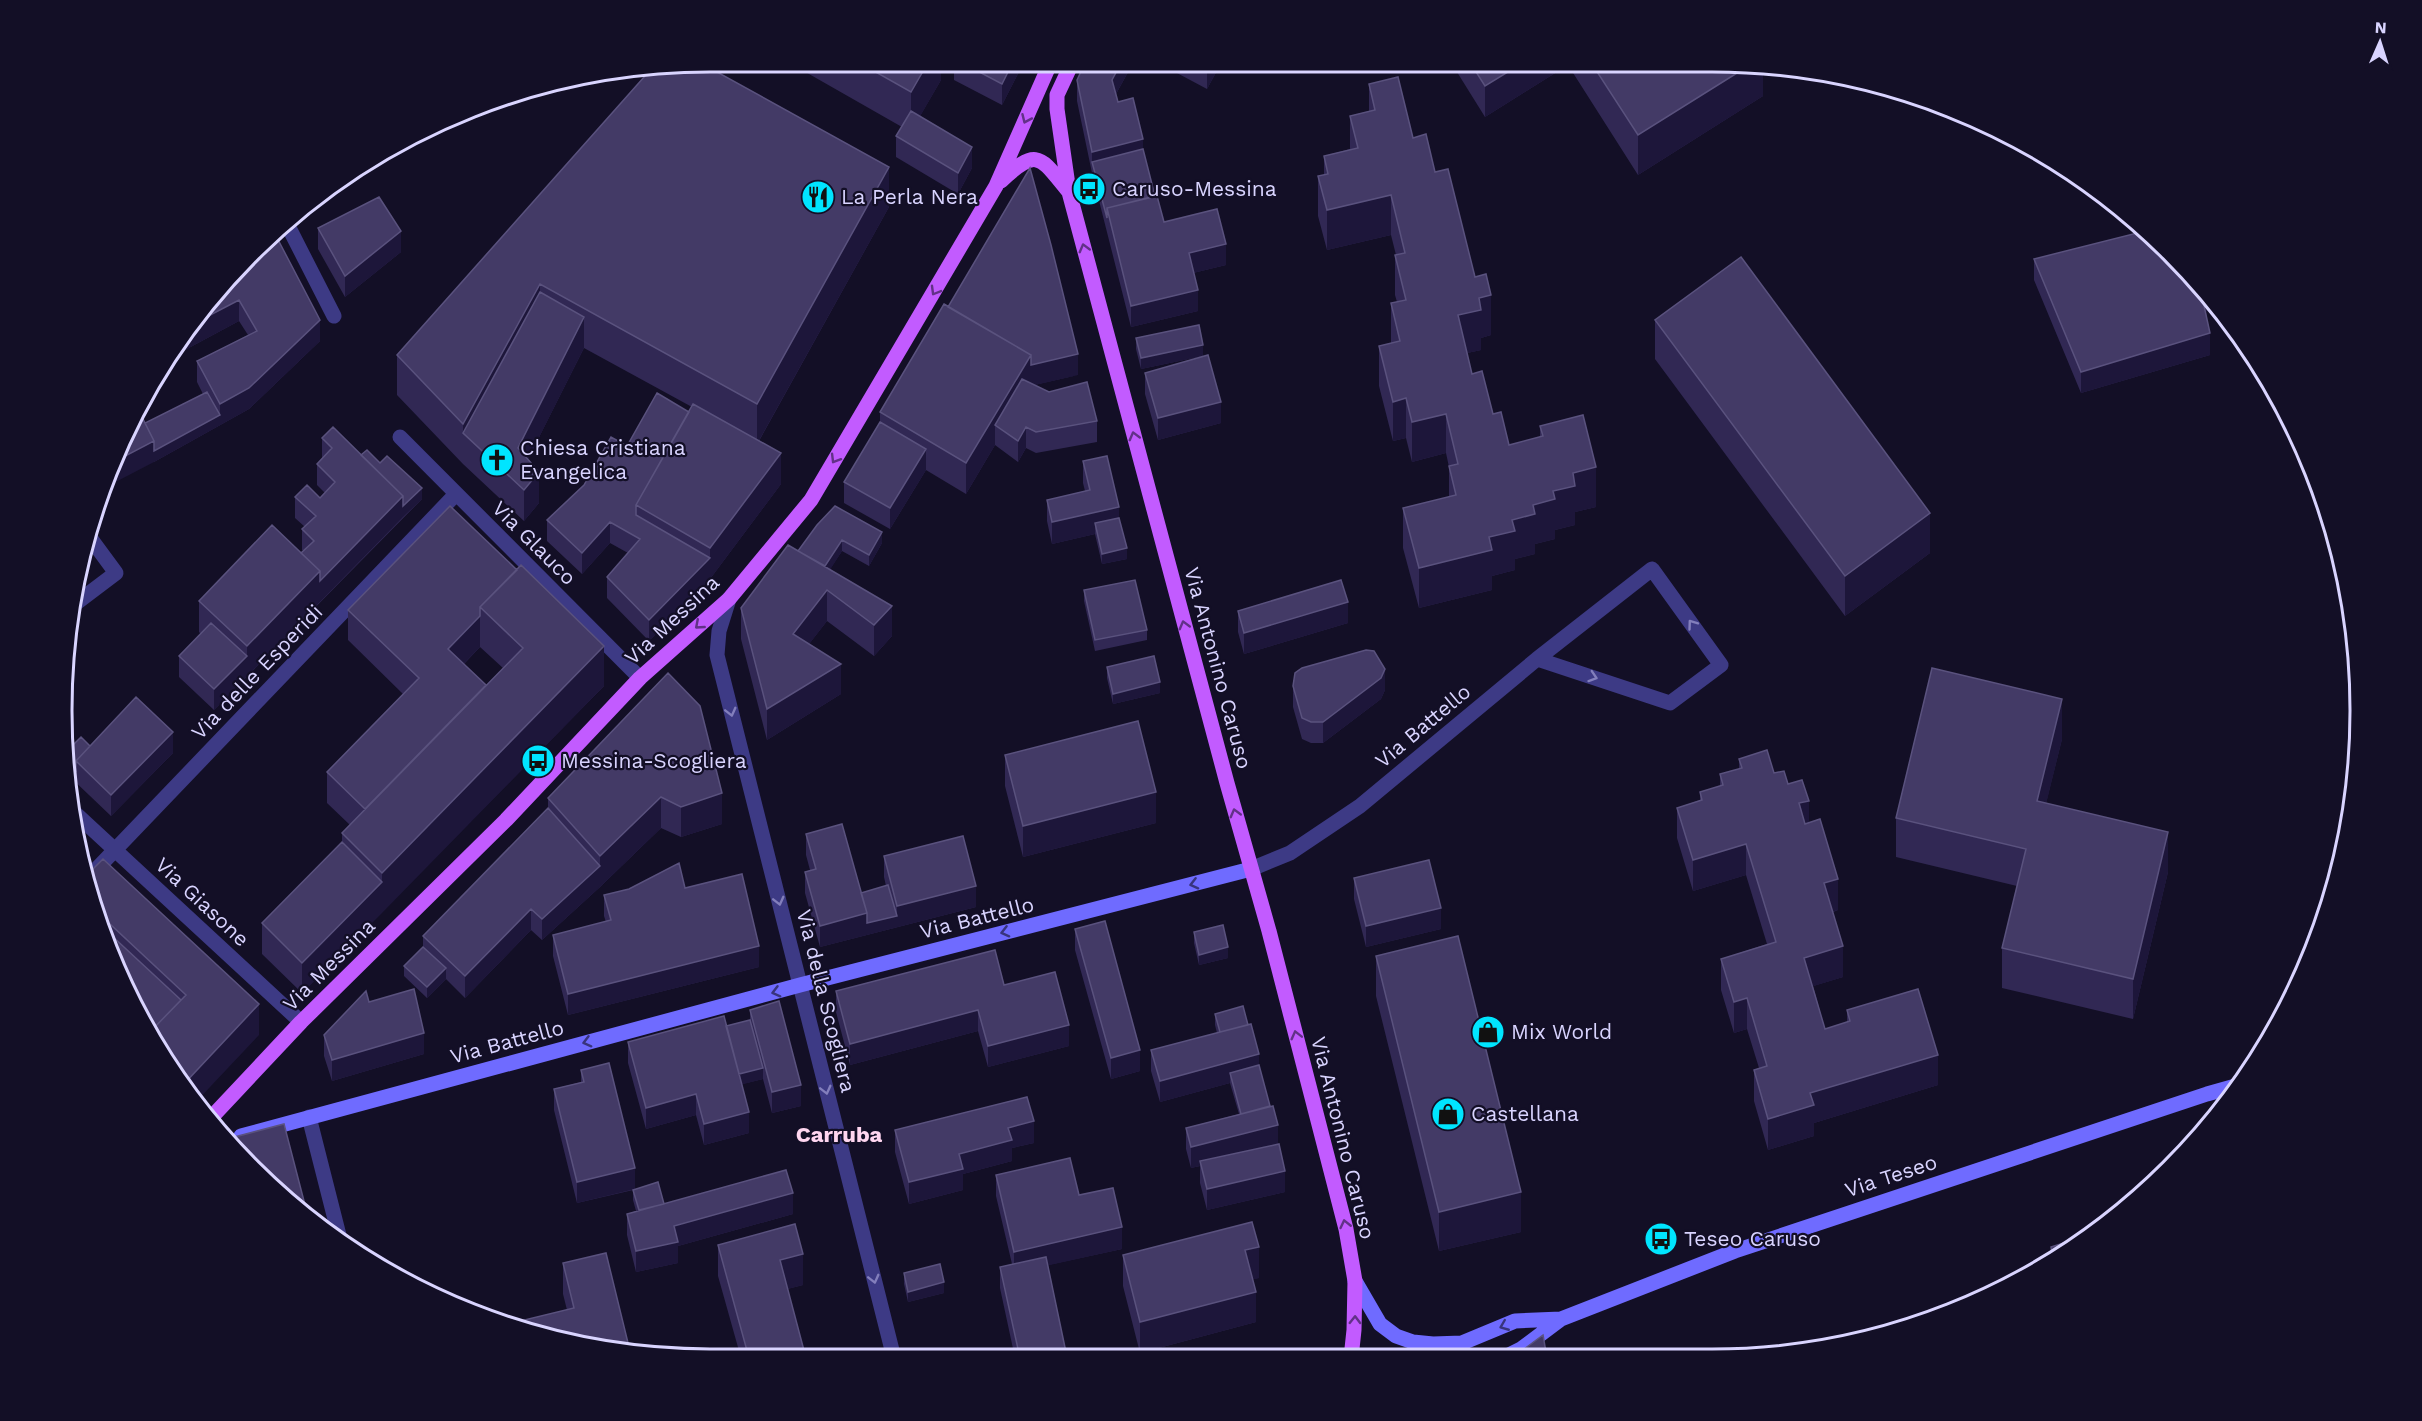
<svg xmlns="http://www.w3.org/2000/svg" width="2422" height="1421" font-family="'Work Sans',sans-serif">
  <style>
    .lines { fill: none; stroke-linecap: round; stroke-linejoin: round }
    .pedestrian { stroke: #3d3a85; stroke-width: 15 }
    .minor { stroke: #3d3a85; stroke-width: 15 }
    .secondary { stroke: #6f6bff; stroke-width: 15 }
    .primary { stroke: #c25bff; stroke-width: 15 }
    .wall { fill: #312854; fill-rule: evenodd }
    .shaded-wall { fill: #1d163a }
    .building { fill: #433a66; stroke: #5a527e; stroke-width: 1.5 }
    .oneway { stroke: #623188 }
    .oneway2 { stroke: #837fbc }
    .oneway3 { stroke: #38347d }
    .labels { text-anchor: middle; stroke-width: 4.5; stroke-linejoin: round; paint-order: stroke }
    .poi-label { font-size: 21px; fill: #d9d4ff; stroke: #130f26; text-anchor: start }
    .street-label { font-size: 21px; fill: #d9d4ff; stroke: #130f26 }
    .neighbourhood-label { font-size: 22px; font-weight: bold; fill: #ffd6f0; stroke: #130f26 }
    .rim { fill: none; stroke: #d9d4ff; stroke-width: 3 }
  </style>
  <rect width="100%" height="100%" fill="#130f26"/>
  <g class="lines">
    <path class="pedestrian" d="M71,607L116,573L88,535"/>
    <path class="minor" d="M286,222L334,316
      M400,437L640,678
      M87,533L88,535
      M729,599L719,631L717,655L894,1358
      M75,813L301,1022
      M1251,869L1290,853L1360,806L1537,659L1652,569L1721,665L1670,703L1537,659
      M88,878L456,494
      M309,1117L341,1243"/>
    <path class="secondary" d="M241,1136L800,985L1251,869
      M1355,1281L1380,1324L1396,1336L1413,1342L1433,1344L1462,1343L1515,1321L1561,1319
      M1503,1358L1521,1349L1561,1319L1735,1251L2207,1094L2239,1085"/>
    <path class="primary" d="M1071,65L1057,95V109L1069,192L1227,783L1269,931L1346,1229L1355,1281L1354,1330L1351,1358
      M1001,181C1038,146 1040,157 1069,192
      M209,1120L301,1022L506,820L640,678L729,599L811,500L996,186L1049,66"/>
  </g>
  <path class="wall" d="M1754,63L1763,65V96L1638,175L1568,65L1485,117L1452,64Z
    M1084,65H1132L1116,94L1118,102L1143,149L1155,196L1164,222L1226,265L1193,273L1198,311L1131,327L1092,173L1077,101V80Z
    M1162,65H1219V67L1207,89Z
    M795,66H941V80L920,116L972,168L958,194L896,157V136L902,127Z
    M954,66H1022L1002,105L954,80Z
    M653,67L889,207L759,441L781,484L710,579L649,641L607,598V577L628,553L610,543L582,574L547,541V520L627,446L689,412L692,407L584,348L528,459L539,503L524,521L463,464L397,395V355Z
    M1369,84L1413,138L1435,172L1475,277L1491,335L1481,338V350L1467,353L1472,374L1509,445L1540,437V426L1596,507L1575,512V525L1555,530V539L1535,544V554L1515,559V570L1492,576V590L1419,608L1403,548V508L1449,497V467L1446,453L1412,462L1406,438L1393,441L1379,386V346L1391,343V303L1397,302L1395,295V255H1396L1391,235L1327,250L1318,216V176L1324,175V156L1350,149V116L1369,111Z
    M318,228L401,252L345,297L318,249Z
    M251,252L320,341L249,409L154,462L145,423L203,394L197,382V361L248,335L239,321L185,350L179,340Z
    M2034,259L2206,312L2210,355L2081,393L2034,280Z
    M1655,320L1930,553L1845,616L1655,359Z
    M1136,338L1203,356L1141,369L1136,349Z
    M1145,373L1221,423L1158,440L1145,394Z
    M1078,375L1034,385L1097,421V442L1036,453L1026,448L1018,462L995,445L966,494L926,470L890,529L844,503V482L880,422V412Z
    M322,438L380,463L422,499L214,710L179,677V656L201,634L199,632V601L301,553L304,551L302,550V529L305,527L295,518V497L320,498L325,493L317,485V464L322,458Z
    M1083,461L1119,518L1127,559L1102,564L1095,534L1052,544L1047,521V500L1085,491L1083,483Z
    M450,506L604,686L302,993L262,954V923L342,842V833L350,825L327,803V772L403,694L348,640V610ZM480,647L503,668L486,685L464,664Z
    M817,525L882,543L869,566L842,551L830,569L892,636L874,656L827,621L809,644L841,694L767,740L741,639V608L798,551Z
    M1084,590L1147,630V640L1095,651L1084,601Z
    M1238,611L1348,623L1244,654L1238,632Z
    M1107,667L1160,693L1113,704L1107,678Z
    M668,673L722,824L681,837L661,828L600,887L542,940L531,930L465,998L446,979L427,998L404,976V966L423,947V936L548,808V798Z
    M1293,686L1385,690L1381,699L1323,743H1311L1302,739L1293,707Z
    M2062,739L2046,803L2168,872L2133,1019L2002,988V948L2017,886L1896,857V818Z
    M90,746L173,753L111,816L67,774L63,755Z
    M1005,755L1156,823L1023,857L1005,786Z
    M1739,759L1774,773L1788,784L1809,823L1838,910L1833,912L1843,977L1813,986L1825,1029L1847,1022V1010L1938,1085L1814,1123V1136L1768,1150L1754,1101V1070L1759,1068L1747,1029L1734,1033L1721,990V959L1767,944L1746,875L1693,891L1677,838V808L1700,800V792L1720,786V774L1739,769Z
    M806,834L861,893L886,886L884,877V856L976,907L820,947L805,893V872L810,870L806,855Z
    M87,875L259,1035H148L96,919Z
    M1354,878L1441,929L1366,947L1354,899Z
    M685,888L759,967L568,1015L553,956V935L606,922L604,916V895Z
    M1075,929L1140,1071L1111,1079L1075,950Z
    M1194,932L1228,958L1199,965L1194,943Z
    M1376,956L1521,1232L1439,1251L1376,996Z
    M1004,985L1069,1046L988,1067L978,1031L850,1065L836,1012V991Z
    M369,1002L424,1054L332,1081L324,1056V1035Z
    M750,1010L801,1106L772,1113L763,1079L742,1084L749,1133L704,1145L696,1115L646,1129L628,1063V1042L726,1026L750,1020Z
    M1215,1014L1248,1025L1259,1065L1278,1144L1285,1192L1207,1210L1200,1183V1166L1191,1168L1186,1149V1128L1239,1114L1230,1083L1160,1102L1151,1071V1050L1217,1033L1215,1025Z
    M581,1070L635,1189L664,1204L793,1214L678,1246V1263L636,1272L627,1235V1214L636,1211L633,1200V1190L577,1203L554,1110V1089L581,1082Z
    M895,1130L1034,1143L1012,1148V1161L963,1174V1190L909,1204L895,1152Z
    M996,1175L1079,1195L1122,1249L1048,1265L1067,1358H1015L1000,1288V1267L1012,1264L996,1196Z
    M718,1245L803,1285L787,1289L806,1358H741L718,1276Z
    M1123,1255L1259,1278L1252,1279L1256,1322L1140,1353L1123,1286Z
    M563,1263L630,1351L567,1310L563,1294Z
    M904,1273L944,1293L908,1302L904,1284Z"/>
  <path class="shaded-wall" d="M1753,63L1763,65V96L1638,175V135Z
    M1521,64H1568V65L1485,117V86Z
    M1120,65H1132L1112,101V80Z
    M1209,65H1219V67L1207,89V68Z
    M926,66H941V80L911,132V92Z
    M1011,66H1022L1002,105V84Z
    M1143,139V160L1092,162V173V152Z
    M972,147V168L958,194V173Z
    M889,167V207L757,444V404Z
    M1391,195V235L1327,250V210Z
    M401,231V252L345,297V276Z
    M1226,244V265L1189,274V253Z
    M540,284V323L463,433V424Z
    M1198,290V311L1131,327V306Z
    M2201,292H2203L2217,309L2201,313Z
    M1491,295V335L1481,338V350L1458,355V315L1479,298Z
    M239,300V321L185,350V333L191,325Z
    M584,317V348L518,479V448Z
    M320,320V341L249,409L154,462L104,488L114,462L154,441L220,415V404Z
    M2210,333V355L2081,393V372Z
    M1203,345V356L1141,369V358Z
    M1078,354V375L1031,386L995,425V445L966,494V463L1031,355Z
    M1406,398V438L1393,441V402Z
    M1221,402V423L1158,440V418Z
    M1446,414V453L1412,462V422Z
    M1026,427V448L1018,462V441Z
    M926,449V470L890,529V508Z
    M781,453V484L710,579L649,641V620L710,558V548Z
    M1596,467V507L1575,512V525L1555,530V539L1535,544V554L1515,559V570L1492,576V590L1419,608V568L1489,537L1553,491L1573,473Z
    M539,472V503L524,521V490Z
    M422,488V499L403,517V506Z
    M403,496V517L214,710V689L247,656V646L320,571Z
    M1119,507V528L1095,523V534L1052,544V522Z
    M1930,513V553L1845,616V576Z
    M610,522V543L582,574V553Z
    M882,532V543L869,566V555Z
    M842,540V551L816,592V581Z
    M1127,548V559L1102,564V554Z
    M827,590V621L793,665V634Z
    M1348,602V623L1244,654V633Z
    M892,606V636L874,656V625Z
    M480,616V647L448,680V649Z
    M604,646V686L382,913V873Z
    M841,664V694L767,740V709Z
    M1385,669V690L1381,699L1323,743V722Z
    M1160,682V693L1113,704V694Z
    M2062,699V739L2037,841V801Z
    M173,732V753L111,816V795Z
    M1156,792V823L1023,857V826Z
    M722,793V824L681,837V807Z
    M661,797V828L600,887L542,940V919L600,866V856Z
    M1809,801V832L1799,834V803Z
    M2168,832V872L2133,1019V979Z
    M1746,844V875L1693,891V860Z
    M1838,879V910L1824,914V883Z
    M382,882V913L302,993V963Z
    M976,886V907L820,947V926L867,913L897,916V906Z
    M1441,908V929L1366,947V926Z
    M531,909V930L465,998V976Z
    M759,946V967L568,1015V994Z
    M1843,946V977L1804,989V958Z
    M1228,947V958L1199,965V955Z
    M446,968V979L427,998V987Z
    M1747,998V1029L1734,1033V1002Z
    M259,1004V1035L194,1104L182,1086Z
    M978,1010V1031L850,1065V1044Z
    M1069,1025V1046L988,1067V1046Z
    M424,1033V1054L332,1081V1060Z
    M1140,1050V1071L1111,1079V1058Z
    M1259,1054V1076L1230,1073V1083L1160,1102V1081Z
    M1938,1055V1085L1814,1123V1136L1768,1150V1119L1810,1093Z
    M763,1068V1079L736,1086V1075Z
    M801,1085V1106L772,1113V1092Z
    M696,1094V1115L646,1129V1108Z
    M749,1112V1133L704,1145V1124Z
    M1034,1121V1143L1012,1148V1161L963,1174V1190L909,1204V1182L959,1154L1008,1128Z
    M1278,1125V1147L1200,1161V1166L1191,1168V1147Z
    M635,1168V1189L577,1203V1182Z
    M1285,1171V1192L1207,1210V1189Z
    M1521,1192V1232L1439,1251V1212Z
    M793,1193V1214L678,1246V1263L636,1272V1251L674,1226Z
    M305,1205V1215L294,1207Z
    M1122,1227V1249L1014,1273V1252Z
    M1259,1247V1278L1245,1281V1250Z
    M803,1254V1285L780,1291V1260Z
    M944,1282V1293L908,1302V1292Z
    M1256,1292V1322L1140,1353V1322Z"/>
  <path class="building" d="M1753,63L1638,135L1592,64Z
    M1471,64H1521L1485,86Z
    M1084,65H1120L1112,80L1118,102L1133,98L1143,139L1092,152L1077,80Z
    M1201,65H1209L1207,68Z
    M865,66H926L911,92Z
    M968,66H1011L1002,84Z
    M653,67H708L889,167L757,404L540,284L463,424L397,355Z
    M1398,77L1413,138L1426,134L1435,172L1448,169L1475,277L1486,274L1491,295L1479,298L1481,310L1458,315L1472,374L1482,371L1493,414L1501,412L1509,445L1543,436L1540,426L1583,415L1596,467L1573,473L1575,486L1553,491L1555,499L1533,505L1535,514L1512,520L1515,531L1489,537L1492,550L1419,568L1403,508L1456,495L1449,466L1458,464L1446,414L1412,422L1406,398L1393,402L1379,346L1400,341L1391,303L1406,300L1395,255L1405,253L1391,195L1327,210L1318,176L1328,174L1324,156L1358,148L1350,116L1375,110L1369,84Z
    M911,111L972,147L958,173L896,136Z
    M1143,149L1155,196L1107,208V218L1092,162Z
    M1030,168L1051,245L1078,354L1031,365V355L948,307Z
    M1157,196L1164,222L1217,209L1226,244L1189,253L1198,290L1131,306L1107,208Z
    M379,197L401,231L345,276L318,228Z
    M2145,231L2170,251L2203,292H2201L2210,333L2081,372L2034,259Z
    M274,232L320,320L249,388L220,404L197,361L257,331L239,300L191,325L251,252Z
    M1741,257L1930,513L1845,576L1655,320Z
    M540,292L584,317L518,448L539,472L524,490L463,433Z
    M944,304L1031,355L966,463L880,412Z
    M1199,325L1203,345L1141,358L1136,338Z
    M1208,355L1221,402L1158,418L1145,373Z
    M1022,379L1049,392L1087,382L1097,421L1036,432L1026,427L1018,441L995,425Z
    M207,392L220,415L154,451V441L145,423Z
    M657,393L689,412L636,505V515L710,558L649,620L607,577L640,539L610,522L582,553L547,520L584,485L611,437L627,446Z
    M693,404L781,453L710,548L636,505Z
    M141,415L154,441L114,462L128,424L130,420Z
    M880,422L926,449L890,508L844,482Z
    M333,427L403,496L320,581V571L301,553L314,541L302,529L316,516L295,497L307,485L320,498L335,482L317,464L332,448L322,438Z
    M367,450L380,463L387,456L422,488L403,506V496L361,455Z
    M1107,456L1119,507L1052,522L1047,500L1090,490L1083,461Z
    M450,506L517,570L480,607V616L448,649L486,685L365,809L327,772L419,678L348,610Z
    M835,506L882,532L869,555L842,540L825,566L798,551L817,525Z
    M1119,518L1127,548L1102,554L1095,523Z
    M272,525L320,571L247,646L199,601Z
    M788,545L892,606L874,625L827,590L793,634L841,664L767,709L741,608Z
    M521,565L604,646L382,873L342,833L523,648L480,607Z
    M1135,580L1147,630L1095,640L1084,590Z
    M1341,580L1348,602L1244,633L1238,611Z
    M211,623L247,656L214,689L179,656Z
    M1366,650L1374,651L1385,669L1381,678L1323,722H1311L1302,718L1293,686L1295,673L1302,668Z
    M1154,656L1160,682L1113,694L1107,667Z
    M1932,668L2062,699L2037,801L2168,832L2133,979L2002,948L2026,849L1896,818Z
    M668,673L700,706L722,793L681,807L661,797L600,856L548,798Z
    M136,697L173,732L111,795L76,761Z
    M1138,721L1156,792L1023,826L1005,755Z
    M81,737L90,746L76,761V771L64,761L63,755Z
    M1767,750L1774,773L1784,771L1788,784L1802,780L1809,801L1799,803L1805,824L1820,819L1838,879L1824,883L1843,946L1804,958L1825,1029L1850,1021L1847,1010L1918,989L1938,1055L1810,1093L1814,1105L1768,1119L1754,1070L1767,1066L1747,998L1734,1002L1721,959L1776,942L1746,844L1693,860L1677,808L1702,800L1700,792L1723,785L1720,774L1742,768L1739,759Z
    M548,808L600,866L542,919L531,909L465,976L423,936Z
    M842,824L867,913L820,926L805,872L816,869L806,834Z
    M963,836L976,886L897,906L884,856Z
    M342,842L382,882L302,963L262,923Z
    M103,859L259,1004L182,1086L148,1034L186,995L94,909L87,875Z
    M1429,860L1441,908L1366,926L1354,878Z
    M679,863L685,888L742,874L759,946L568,994L553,935L611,920L604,895L629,889Z
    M888,885L897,916L867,923V913L861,893Z
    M1105,921L1140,1050L1111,1058L1075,929Z
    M97,922L181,1000L148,1034Z
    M1223,925L1228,947L1199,955L1194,932Z
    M1458,936L1521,1192L1439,1212L1376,956Z
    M423,947L446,968L427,987L404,966Z
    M995,950L1004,985L1055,972L1069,1025L988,1046L978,1010L850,1044L836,991Z
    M414,989L424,1033L332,1060L324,1035L366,991L369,1002Z
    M779,1001L801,1085L772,1092L750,1010Z
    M1243,1006L1248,1025L1220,1032L1215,1014Z
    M724,1016L749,1112L704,1124L696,1094L646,1108L628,1042Z
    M750,1020L763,1068L739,1074L726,1026Z
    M1251,1024L1259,1054L1160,1081L1151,1050Z
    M609,1063L635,1168L577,1182L554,1089L584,1082L581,1070Z
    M1259,1065L1270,1106L1241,1114L1230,1073Z
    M1027,1097L1034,1121L1008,1128L1012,1140L959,1154L963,1169L909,1182L895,1130Z
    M1273,1106L1278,1125L1191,1147L1186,1128Z
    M284,1124L305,1205L294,1207L282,1198L281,1191L278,1193L227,1139Z
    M1279,1144L1285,1171L1207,1189L1200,1161Z
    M1070,1158L1079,1195L1113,1188L1122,1227L1014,1252L996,1175Z
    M786,1170L793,1193L674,1226L678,1242L636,1251L627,1214Z
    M658,1182L664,1204L639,1210L633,1190Z
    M1252,1222L1259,1247L1245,1250L1256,1292L1140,1322L1123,1255Z
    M795,1224L803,1254L780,1260L806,1358H749L718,1245Z
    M2076,1239V1242L2053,1260L2051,1247Z
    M606,1253L630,1351L504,1325L574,1308L563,1263Z
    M1046,1257L1067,1357L1063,1358H1020L1000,1267Z
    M940,1264L944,1282L908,1292L904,1273Z
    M1543,1335L1547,1358H1512Z
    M1747,1349L1749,1358H1696Z"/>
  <defs><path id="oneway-chevron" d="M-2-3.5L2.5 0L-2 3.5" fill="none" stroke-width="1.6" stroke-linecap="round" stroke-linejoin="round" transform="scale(1.5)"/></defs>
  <g class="oneway">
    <use href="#oneway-chevron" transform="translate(1026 119) rotate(114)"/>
    <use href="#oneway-chevron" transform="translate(1084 248) rotate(-105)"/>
    <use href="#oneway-chevron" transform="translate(935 291) rotate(120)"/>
    <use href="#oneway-chevron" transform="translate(1134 436) rotate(-105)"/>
    <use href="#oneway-chevron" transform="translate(835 459) rotate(121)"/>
    <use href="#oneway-chevron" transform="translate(699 625) rotate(139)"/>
    <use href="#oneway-chevron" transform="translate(1184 625) rotate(-105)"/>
    <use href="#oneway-chevron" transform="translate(1235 813) rotate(-105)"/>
    <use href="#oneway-chevron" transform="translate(1296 1035) rotate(-104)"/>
    <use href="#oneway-chevron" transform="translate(1345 1224) rotate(-103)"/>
    <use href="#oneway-chevron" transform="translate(1355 1320) rotate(-89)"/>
  </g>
  <g class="oneway2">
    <use href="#oneway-chevron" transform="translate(1692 624) rotate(-126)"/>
    <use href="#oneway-chevron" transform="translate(1593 677) rotate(18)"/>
    <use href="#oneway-chevron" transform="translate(731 712) rotate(76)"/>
    <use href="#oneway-chevron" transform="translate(779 901) rotate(76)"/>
    <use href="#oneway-chevron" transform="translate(826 1090) rotate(76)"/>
    <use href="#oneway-chevron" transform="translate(874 1279) rotate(76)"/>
  </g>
  <g class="oneway3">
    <use href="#oneway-chevron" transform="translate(1194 884) rotate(166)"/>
    <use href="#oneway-chevron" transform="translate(1005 932) rotate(166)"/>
    <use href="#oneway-chevron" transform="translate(776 992) rotate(165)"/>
    <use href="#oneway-chevron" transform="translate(587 1042) rotate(165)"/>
    <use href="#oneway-chevron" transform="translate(1504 1326) rotate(158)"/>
  </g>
  <defs>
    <g id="bus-disc" transform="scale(1.725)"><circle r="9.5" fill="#00e5ff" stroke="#130f26"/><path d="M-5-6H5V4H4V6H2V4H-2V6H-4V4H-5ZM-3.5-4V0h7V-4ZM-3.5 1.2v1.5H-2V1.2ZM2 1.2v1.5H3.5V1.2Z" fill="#111"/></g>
    <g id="restaurant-disc" transform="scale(1.725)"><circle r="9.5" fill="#00e5ff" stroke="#130f26"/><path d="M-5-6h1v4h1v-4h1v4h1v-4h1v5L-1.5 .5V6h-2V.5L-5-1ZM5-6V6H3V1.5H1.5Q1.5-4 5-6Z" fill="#111"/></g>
    <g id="church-disc" transform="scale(1.725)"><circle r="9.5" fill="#00e5ff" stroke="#130f26"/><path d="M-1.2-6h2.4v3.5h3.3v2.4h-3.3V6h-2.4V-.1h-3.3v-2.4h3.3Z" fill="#111"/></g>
    <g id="shop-disc" transform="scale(1.725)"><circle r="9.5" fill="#00e5ff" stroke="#130f26"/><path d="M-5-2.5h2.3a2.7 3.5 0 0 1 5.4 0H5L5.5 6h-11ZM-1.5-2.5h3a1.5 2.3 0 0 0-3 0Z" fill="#111"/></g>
  </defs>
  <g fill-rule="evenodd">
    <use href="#bus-disc" x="1089" y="189"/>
    <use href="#restaurant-disc" x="818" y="197"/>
    <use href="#church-disc" x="497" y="460"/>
    <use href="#bus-disc" x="538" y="761"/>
    <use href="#shop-disc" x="1488" y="1032"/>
    <use href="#shop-disc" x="1448" y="1114"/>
    <use href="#bus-disc" x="1661" y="1239"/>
  </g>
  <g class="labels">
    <g class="poi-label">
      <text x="1112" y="196">Caruso-Messina</text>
      <text x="841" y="204">La Perla Nera</text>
      <text x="520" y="455">Chiesa Cristiana<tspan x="520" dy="24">Evangelica</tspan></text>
      <text x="561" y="768">Messina-Scogliera</text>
      <text x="1511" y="1039">Mix World</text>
      <text x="1471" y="1121">Castellana</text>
      <text x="1684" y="1246">Teseo Caruso</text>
    </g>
    <g class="street-label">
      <text transform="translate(534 543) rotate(45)" y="7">Via Glauco</text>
      <text transform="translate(672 620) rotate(-43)" y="7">Via Messina</text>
      <text transform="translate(1218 668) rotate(75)" y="7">Via Antonino Caruso</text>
      <text transform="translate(257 672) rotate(-46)" y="7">Via delle Esperidi</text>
      <text transform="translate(1423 726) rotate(-40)" y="7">Via Battello</text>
      <text transform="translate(202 902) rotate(43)" y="7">Via Giasone</text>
      <text transform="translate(977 918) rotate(-14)" y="7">Via Battello</text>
      <text transform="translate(329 965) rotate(-45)" y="7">Via Messina</text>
      <text transform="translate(826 1001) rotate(76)" y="7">Via della Scogliera</text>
      <text transform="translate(507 1042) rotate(-15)" y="7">Via Battello</text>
      <text transform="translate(1343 1138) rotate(76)" y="7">Via Antonino Caruso</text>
      <text transform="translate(1891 1176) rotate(-18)" y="7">Via Teseo</text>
    </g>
    <g class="neighbourhood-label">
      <text x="839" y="1142">Carruba</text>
    </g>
  </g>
  <path d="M0 0H2422V1421H0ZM710 72H1712A638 638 0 0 1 2350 710V711A638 638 0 0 1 1712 1349H710A638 638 0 0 1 72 711V710A638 638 0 0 1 710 72Z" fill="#130f26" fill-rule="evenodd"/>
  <path class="rim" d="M710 72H1712A638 638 0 0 1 2350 710V711A638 638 0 0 1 1712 1349H710A638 638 0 0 1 72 711V710A638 638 0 0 1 710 72Z"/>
  <g transform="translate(2380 42) rotate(3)" stroke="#130f26" stroke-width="4.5" paint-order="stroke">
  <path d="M0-4.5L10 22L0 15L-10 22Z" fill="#d9d4ff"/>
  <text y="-9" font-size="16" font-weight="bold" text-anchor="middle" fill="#d9d4ff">N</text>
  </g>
</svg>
